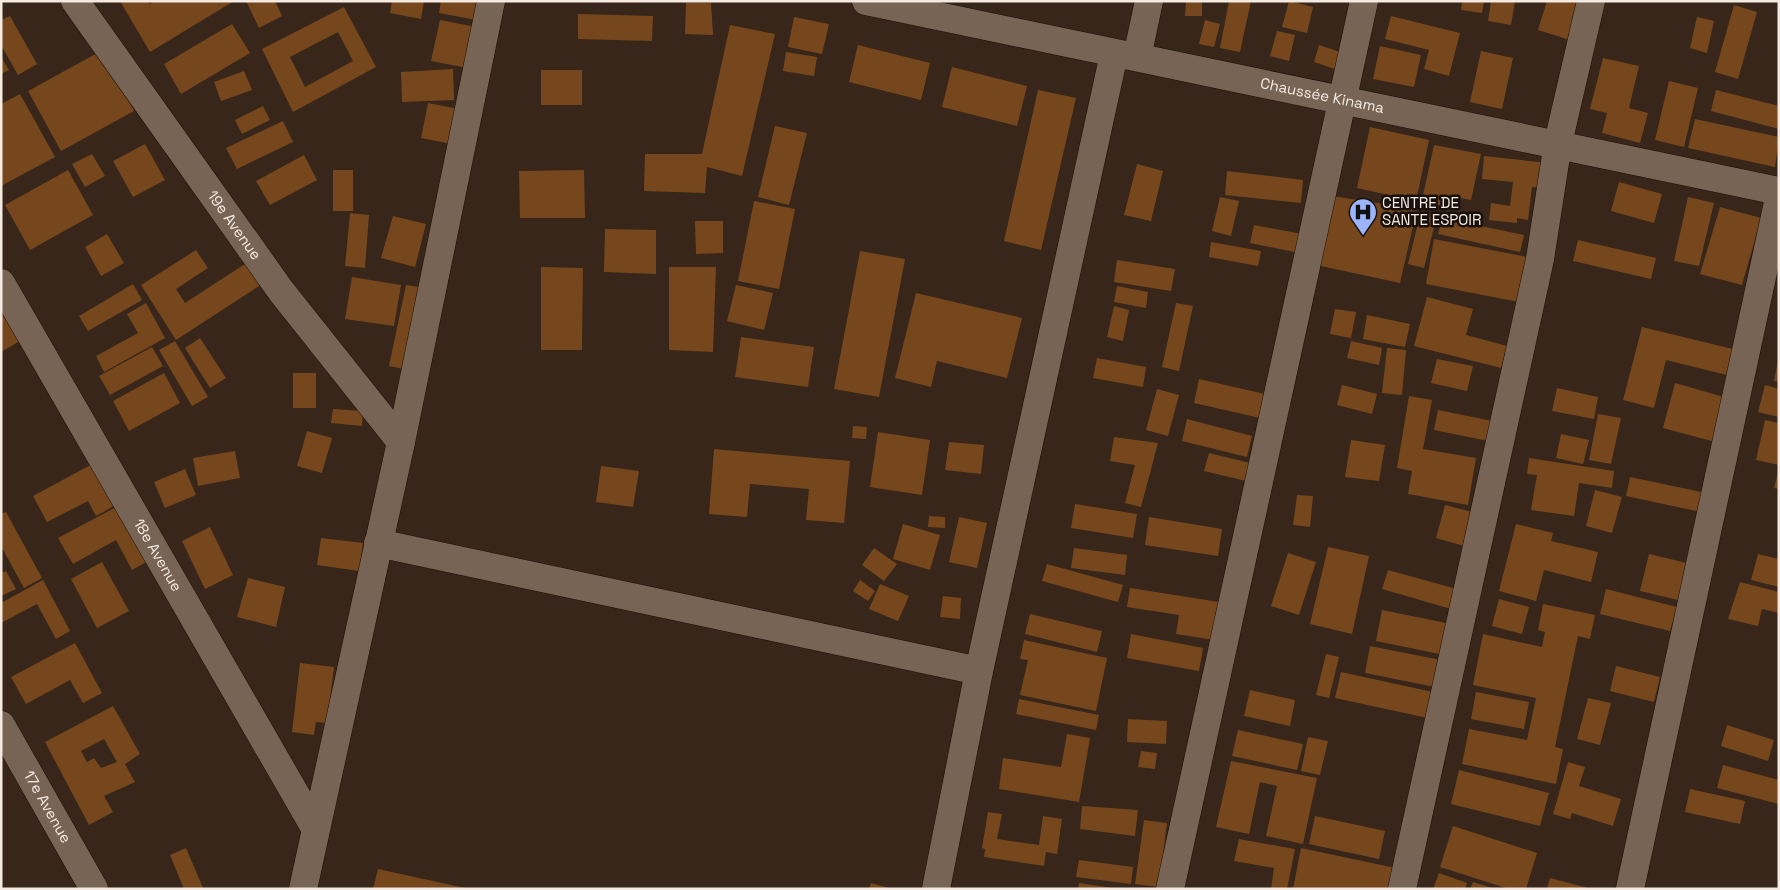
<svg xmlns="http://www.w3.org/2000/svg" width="1780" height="890" font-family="'Space Grotesk',sans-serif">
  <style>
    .building { fill: #76471d; fill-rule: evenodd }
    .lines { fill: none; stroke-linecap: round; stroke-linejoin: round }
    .minor-casing { stroke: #1e0f04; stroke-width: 29 }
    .minor { stroke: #776455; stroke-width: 28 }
    .labels { text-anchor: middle; stroke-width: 5; stroke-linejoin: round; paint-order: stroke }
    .street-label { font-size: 15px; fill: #f5eae1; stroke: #18110b }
    .poi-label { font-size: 15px; fill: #f5eae1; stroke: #18110b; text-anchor: start }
  </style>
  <rect width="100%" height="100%" fill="#372619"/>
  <path class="building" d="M120,1H148L150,4L154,1H234L150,52Z
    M246,1H275L282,16L259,28Z
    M392,1H424L421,19L390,13Z
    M441,1H486L482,21L439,13Z
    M1186,1H1202V16H1185Z
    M1229,1H1251L1240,52L1220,48Z
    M1289,1L1313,7L1307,33L1282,27Z
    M1462,1H1484L1482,13L1461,10Z
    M1491,1H1515L1511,25L1488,21Z
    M1547,1H1584L1570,40L1538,30Z
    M686,3H711L713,35L685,34Z
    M1734,5L1757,12L1738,79L1715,72Z
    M344,7L376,67L293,112L262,49ZM338,32L353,61L305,87L290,57Z
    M578,14L653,16L652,41L578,39Z
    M10,16L37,64L18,75L1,45V20Z
    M1391,16L1460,33L1449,76L1424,69L1429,50L1385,39Z
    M794,17L829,24L822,54L788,47Z
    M1697,17L1714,21L1707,53L1690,48Z
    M440,20L481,28L473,69L431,61Z
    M1205,20L1220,24L1214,47L1199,44Z
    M232,24L250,53L181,94L164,64Z
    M730,25L775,34L742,176L707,167L705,193L644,191L645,154H702Z
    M1277,31L1295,35L1289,61L1270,56Z
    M858,45L930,63L921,100L849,82Z
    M1319,45L1343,53L1338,70L1314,62Z
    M1380,46L1421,55L1414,87L1373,79Z
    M101,51L134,111L61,151L28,91Z
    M1481,51L1513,58L1502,109L1470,102Z
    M786,52L817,57L814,76L783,71Z
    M1,57L9,70L1,74Z
    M1603,58L1639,66L1629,108L1648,113L1640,143L1602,133L1607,113L1590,109Z
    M952,67L1027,86L1017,126L942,107Z
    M453,69L454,100L402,102L401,72Z
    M541,70H582V105H541Z
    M244,71L252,90L221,101L214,82Z
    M1669,81L1698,88L1684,147L1655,140Z
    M1038,90L1076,98L1041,250L1004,241Z
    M1716,90L1779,106V129L1711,111Z
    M20,94L55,157L1,186V104Z
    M428,103L459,109L452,144L421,138Z
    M263,106L270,120L242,134L235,120Z
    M1695,119L1779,137L1775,167L1688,148Z
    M283,121L293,142L237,169L226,148Z
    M775,126L807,133L789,205L758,197Z
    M1370,127L1429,140L1416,201L1357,188Z
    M145,144L165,180L133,197L113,161Z
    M1434,145L1481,154L1471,200L1450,196L1447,209L1421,204Z
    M92,154L105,176L85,187L72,164Z
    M304,155L317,180L270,205L256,181Z
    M1484,156L1548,163L1545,188L1532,187L1528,220L1517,218V223L1489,220L1491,203L1510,206L1513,182L1482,179Z
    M1137,164L1163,171L1151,221L1124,215Z
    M68,170L93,215L30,250L5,205Z
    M333,170H353V211H333Z
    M584,170L585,218H520L519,171Z
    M1227,171L1303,180L1301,203L1225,195Z
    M1619,182L1662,194L1654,223L1611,211Z
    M1325,195L1417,209L1400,283L1307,263Z
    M1220,197L1239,201L1231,236L1212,231Z
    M1688,197L1714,203L1699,266L1674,261Z
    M754,201L795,209L779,289L738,281Z
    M1720,207L1761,218L1742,285L1700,274Z
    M1421,211L1437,215L1424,268L1408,264Z
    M350,213L369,215L365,268L345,266Z
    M393,216L426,224L415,267L381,258Z
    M1442,218L1524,235L1520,252L1438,234Z
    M695,221H723V253L696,254Z
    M1254,225L1302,234L1299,253L1250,243Z
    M605,229L656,230V274L604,272Z
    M107,234L124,263L101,276L85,247Z
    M1434,239L1533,258L1524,303L1426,284Z
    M1578,240L1656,258L1651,279L1573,261Z
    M1211,242L1261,251L1258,266L1209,257Z
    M196,250L208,268L176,289L185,303L248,262L262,284L176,340L141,285Z
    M860,251L905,259L879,397L834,389Z
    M1117,260L1175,269L1171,291L1114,282Z
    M541,267L583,268L582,350H541Z
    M669,267H716L713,352L669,350Z
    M352,277L401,285L394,326L345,319Z
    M133,284L142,300L88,331L79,316Z
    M406,285L425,288L409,370L389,366Z
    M736,285L773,293L764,330L727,321Z
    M1117,286L1148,292L1146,308L1114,302Z
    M916,293L1022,318L1007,378L937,361L931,387L895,378Z
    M1427,297L1473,309L1466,335L1507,346L1501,368L1414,346Z
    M146,303L165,338L104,372L96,356L138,333L127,314Z
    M1176,303L1193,306L1179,371L1162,367Z
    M1114,306L1129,310L1123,341L1107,337Z
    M1,307L20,341L1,352Z
    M1335,309L1356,312L1351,338L1330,334Z
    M1367,315L1410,324L1405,347L1363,339Z
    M1642,327L1737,350L1731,376L1666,360L1654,408L1623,400Z
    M741,337L814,347L808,387L735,377Z
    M200,338L226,378L210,388L185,348Z
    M175,341L208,397L192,406L159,350Z
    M1351,341L1382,348L1379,365L1347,358Z
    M152,347L163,366L110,395L99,376Z
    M1387,348L1406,350L1402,395L1382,393Z
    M1097,358L1146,367L1143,387L1093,378Z
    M1437,359L1473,366L1467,391L1431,383Z
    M1778,360H1779V382L1774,381Z
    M164,373L180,403L129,431L113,401Z
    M293,373H316V408H293Z
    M1199,379L1265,394L1260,418L1194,403Z
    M1675,383L1731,399L1719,443L1663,428Z
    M1342,385L1377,394L1372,414L1337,405Z
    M1765,385L1779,389V417L1758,412Z
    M1557,388L1598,397L1594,419L1552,411Z
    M1157,389L1179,395L1168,436L1146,430Z
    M1409,396L1432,400L1423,449L1476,458L1468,505L1408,494L1412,471L1397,468Z
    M333,409L363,411L362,426L331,423Z
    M1438,410L1492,421L1488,441L1434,430Z
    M1598,414L1621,418L1611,464L1589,460Z
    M1187,419L1252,436L1247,457L1182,441Z
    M1765,420L1779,423V465L1756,460Z
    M853,426L867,427L866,439L852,438Z
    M307,431L332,438L322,473L297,466Z
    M878,432L930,440L922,495L870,487Z
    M1561,434L1589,440L1583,464L1556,458Z
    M1114,437L1158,443L1141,507L1125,503L1135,465L1110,461Z
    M1351,440L1385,445L1379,481L1345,477Z
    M949,442L984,445L981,474L945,470Z
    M714,449L850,461L844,523L806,520L809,489L750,484L747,517L709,514Z
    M235,451L240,478L198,486L193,458Z
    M1209,453L1250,463L1246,481L1204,471Z
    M1529,458L1614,471L1612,488L1579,483L1574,516L1531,510L1537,475L1527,474Z
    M96,462L119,503L96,516L88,501L47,522L33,496Z
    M601,466L639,471L633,507L596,502Z
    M185,469L196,495L165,508L154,482Z
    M1778,472L1779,473V489L1774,488Z
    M1630,477L1706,493L1701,512L1626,496Z
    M1595,490L1622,497L1612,533L1586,526Z
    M1297,495L1313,496L1310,527L1293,525Z
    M1075,504L1137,514L1133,538L1071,528Z
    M120,505L150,560L132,570L116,540L73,564L58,538Z
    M1445,505L1472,512L1464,546L1436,538Z
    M6,512L42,578L24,588L1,546V514Z
    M929,516L945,517V528L928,527Z
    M959,517L987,523L977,568L949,562Z
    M1149,517L1222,529L1218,556L1145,545Z
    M903,524L940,535L930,570L893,559Z
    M1516,524L1553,533L1551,541L1598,552L1591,582L1544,570L1536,601L1499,591Z
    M210,527L233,575L205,589L182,541Z
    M321,538L363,543L359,571L317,565Z
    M1328,547L1369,556L1352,634L1310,624Z
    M874,548L897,564L884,581L862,565Z
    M1074,548L1127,555L1125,575L1071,568Z
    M1288,553L1316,562L1299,615L1271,606Z
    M1649,554L1691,564L1682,601L1640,591Z
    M1758,554L1779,559V587L1751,580Z
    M102,562L129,611L97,628L71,579Z
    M1047,564L1123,585L1118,602L1042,581Z
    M1388,570L1464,591L1458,611L1382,589Z
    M6,571L16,589L1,596V573Z
    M248,578L285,587L276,627L237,617Z
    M43,580L70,631L56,639L37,604L1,623V603Z
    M860,580L875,591L868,601L853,591Z
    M1740,582L1779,592V613L1762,609L1758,626L1728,619Z
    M880,584L909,596L898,621L869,609Z
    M1130,588L1219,602L1214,640L1176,634L1179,615L1127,607Z
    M1606,589L1677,607L1670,631L1600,614Z
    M943,596L961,598L960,619L940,617Z
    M1499,599L1529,607L1522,634L1492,626Z
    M1543,604L1595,615L1590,639L1578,636L1555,747L1563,749L1556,784L1462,764L1469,729L1527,740L1536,698L1473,685L1483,634L1542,647L1545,632L1538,630Z
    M1382,610L1456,625L1449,656L1376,641Z
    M1030,614L1102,631L1097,652L1025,634Z
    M1131,634L1203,648L1199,671L1127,658Z
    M1024,640L1107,658L1096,711L1020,695L1028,660L1020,659Z
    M75,643L102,693L83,703L70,680L26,704L11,677Z
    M1370,646L1451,662L1445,689L1365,673Z
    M1326,654L1339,657L1329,698L1316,695Z
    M300,663L334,667L327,723L316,722L314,735L292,732Z
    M1616,666L1660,677L1654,702L1610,691Z
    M1341,672L1442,694L1437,720L1335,698Z
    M1250,690L1295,700L1290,726L1244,716Z
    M1476,692L1529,702L1524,729L1471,719Z
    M1588,698L1611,703L1600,745L1577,739Z
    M1019,699L1099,715L1096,730L1016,714Z
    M113,706L140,754L125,764L135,782L104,796L113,812L89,825L45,742ZM104,739L117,762L101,768L94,758L87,762L81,751Z
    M1128,719L1167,721L1166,744L1127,742Z
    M1727,725L1774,740L1768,761L1721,746Z
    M1238,730L1303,744L1297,770L1232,756Z
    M1067,734L1090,738L1079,802L999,789L1003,758L1061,767Z
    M1308,737L1328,741L1320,775L1301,771Z
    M1141,751L1157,753L1155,769L1138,767Z
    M1231,761L1317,778L1303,844L1266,836L1277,786L1260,782L1249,834L1216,827Z
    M1568,762L1585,767L1579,786L1621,799L1613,826L1572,813L1570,819L1553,814Z
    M1723,765L1779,780V804L1717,788Z
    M1459,770L1549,793L1540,826L1451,804Z
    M1690,789L1745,801L1740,824L1685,812Z
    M1082,806L1138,810L1135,836L1080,829Z
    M988,812L1002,814L997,839L1039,845L1043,816L1062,819L1057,854L1046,852L1044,866L984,857L985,849L982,848Z
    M1315,816L1385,831L1379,859L1309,844Z
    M1144,820L1167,823L1159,887L1135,884Z
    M1453,826L1537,853L1526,889H1509L1440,867Z
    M1239,839L1295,849L1287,889H1271L1274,868L1234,861Z
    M186,848L203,888L202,889H184L170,855Z
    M1301,848L1400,869L1396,889H1293Z
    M1079,860L1133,867L1131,884L1076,877Z
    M378,869L465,888V889H373Z
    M1439,873L1467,883L1465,889H1433Z
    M1550,878L1588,888V889H1547Z
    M1473,882L1493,888V889H1470Z
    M871,883L889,888V889H869Z
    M1079,883L1113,888V889H1078Z"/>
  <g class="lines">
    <g class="minor-casing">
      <g id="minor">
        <path id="s1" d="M75,1L281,291L401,442"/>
        <path id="s2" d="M866,1C1170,66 1475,125 1779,191"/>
        <path d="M1137,57L1149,1"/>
        <path id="s3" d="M1,283L315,828"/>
        <path d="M378,543L979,671"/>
        <path id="s4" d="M1,725L94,889"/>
        <path d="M303,889L401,442L491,1"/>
        <path d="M936,889L979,671L1114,54"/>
        <path d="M1170,889L1364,1"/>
        <path d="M1402,889L1540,259L1558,143L1591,1"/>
        <path d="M1630,889L1779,198"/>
      </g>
    </g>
    <use href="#minor" class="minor"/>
  </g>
  <defs>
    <g id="hospital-pin" transform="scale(1.4375)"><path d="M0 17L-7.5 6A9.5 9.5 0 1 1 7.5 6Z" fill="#9bb4fd" stroke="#18110b"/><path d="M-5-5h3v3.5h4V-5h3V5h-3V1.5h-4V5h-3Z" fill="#111"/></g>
  </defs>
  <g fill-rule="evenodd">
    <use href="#hospital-pin" x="1363" y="212"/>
  </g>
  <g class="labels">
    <g class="street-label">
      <text dy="5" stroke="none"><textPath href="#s2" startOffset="466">Chaussée Kinama</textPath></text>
      <text dy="5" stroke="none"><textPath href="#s1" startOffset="275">19e Avenue</textPath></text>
      <text dy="5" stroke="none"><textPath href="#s3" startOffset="314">18e Avenue</textPath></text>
      <text dy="5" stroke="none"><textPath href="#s4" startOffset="94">17e Avenue</textPath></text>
    </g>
    <g class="poi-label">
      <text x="1382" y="208">CENTRE DE<tspan x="1382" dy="17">SANTE ESPOIR</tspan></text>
    </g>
  </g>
  <rect width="1780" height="890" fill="none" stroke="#f5eae1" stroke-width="5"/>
</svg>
